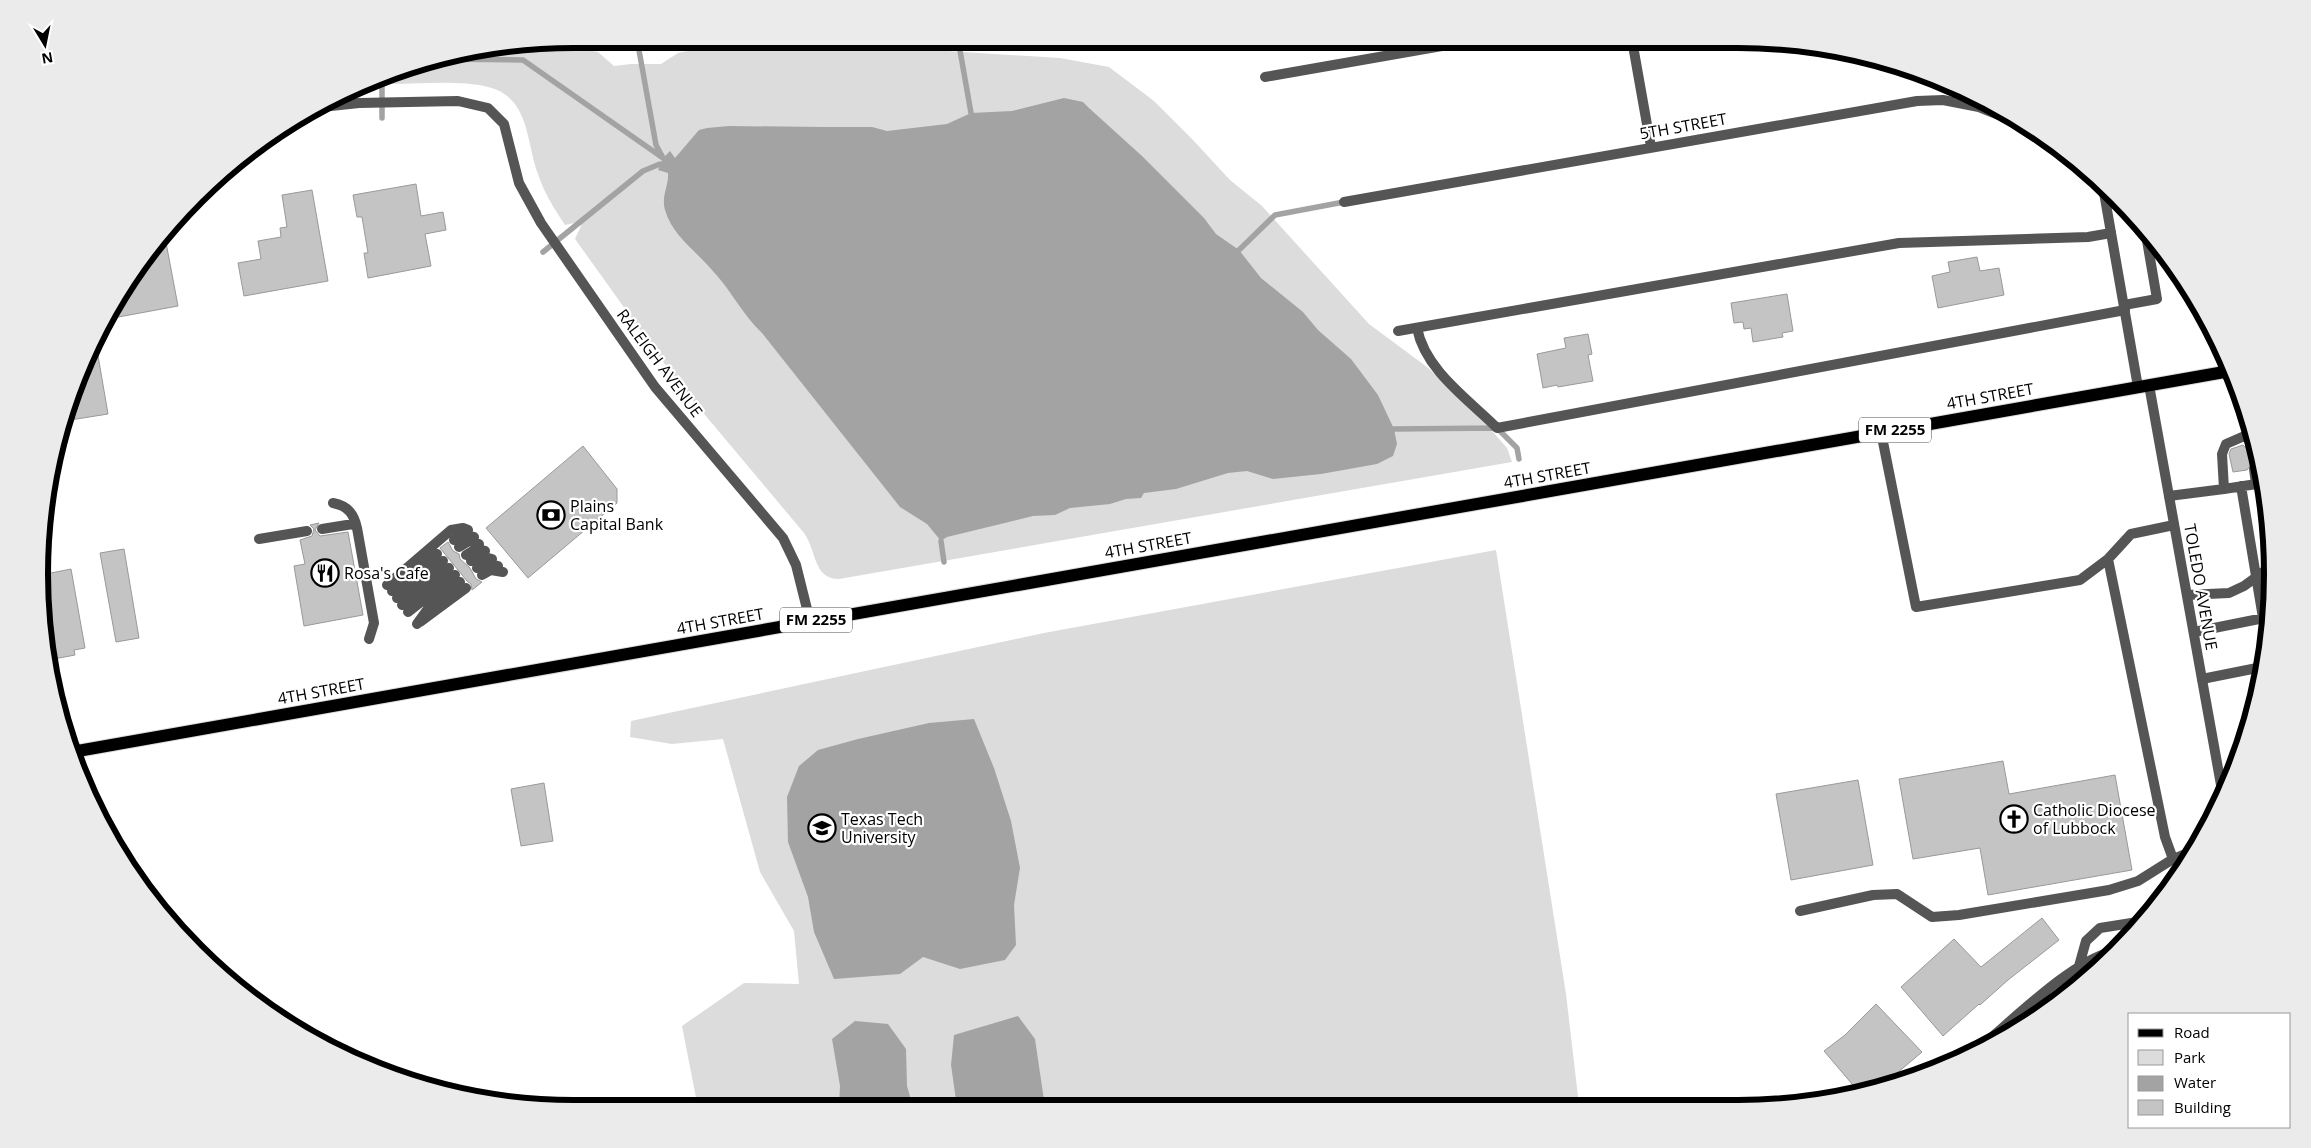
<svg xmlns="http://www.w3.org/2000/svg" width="2311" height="1148" font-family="'Open Sans',sans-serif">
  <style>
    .green { fill: #dcdcdc }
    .water { fill: #a3a3a3 }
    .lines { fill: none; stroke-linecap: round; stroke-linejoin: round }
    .stream { stroke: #a3a3a3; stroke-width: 5.5 }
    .building { fill: #c4c4c4; stroke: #999 }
    .primary-casing { stroke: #dbdbdb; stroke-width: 14 }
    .service { stroke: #555; stroke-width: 10 }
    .minor { stroke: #555; stroke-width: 10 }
    .tertiary { stroke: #555; stroke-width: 10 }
    .primary { stroke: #000; stroke-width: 12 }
    .labels { text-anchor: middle; stroke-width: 4.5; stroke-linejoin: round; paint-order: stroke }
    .shield { fill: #fff; stroke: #4c4c4c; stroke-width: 1 }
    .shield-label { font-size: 15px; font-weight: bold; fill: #000 }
    .street-label { font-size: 16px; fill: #000; stroke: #fff }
    .poi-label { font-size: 16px; fill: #000; stroke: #fff; text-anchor: start }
    .rim { fill: none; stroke: #000; stroke-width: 6 }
  </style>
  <rect width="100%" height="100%" fill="#fff"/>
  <path class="green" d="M514,45H561L598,52L614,66L631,64H661L678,53L720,45L900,48L1060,58L1109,67L1154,101L1193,140L1230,180L1262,206L1369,324L1427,367L1470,406L1507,448L1512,462L839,579C813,579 817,551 804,533L679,384L575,239L581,226L579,222L565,225C554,208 544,193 538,174C526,142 530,97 488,87C460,80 422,84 393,84L386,77L382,76L375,83L365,84C414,62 462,50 514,45Z
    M1496,550L1566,994L1579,1105L698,1108L682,1026L744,983L799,984L794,931L760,872L723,739L672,744L630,737L631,721L1044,633Z"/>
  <path class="water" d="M1064,98L1083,102L1089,108L1142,156L1204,218L1216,234L1239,250L1261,278L1303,312L1318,330L1351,359L1378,395L1394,429L1397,444L1393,456L1377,464L1321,474L1273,479L1247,471L1228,473L1176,489L1144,493L1141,498L1126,499L1110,504L1070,508L1055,515L1033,516L947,537L941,541L927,524L900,507L762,333C742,314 731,290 712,270C696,251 672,235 665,210C661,196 669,186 668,173L658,170L663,158L670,151L675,158L699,130L707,128L729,126L822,127H872L887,131L947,124L971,113L1012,111Z
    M974,719L994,768L1011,821L1020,868L1014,905L1016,945L1005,960L960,969L923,957L900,974L834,979L814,932L808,897L788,842L787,797L799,766L818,750L858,739L929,723Z
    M1018,1016L1035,1039L1045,1107H957L951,1065L954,1035Z
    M855,1021L888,1024L906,1049L907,1086L913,1107H839L840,1086L832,1039Z"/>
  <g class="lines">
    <path class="stream" d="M637,39L656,145L662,156
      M958,39L971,113
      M433,59L523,60L663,158
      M382,118V85L384,75
      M1239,250L1275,215L1344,202
      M543,252L643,171L660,164
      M1394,429L1497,428L1517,448L1519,459
      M941,541L944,562"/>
  </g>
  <path class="building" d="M416,184L421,216L443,212L446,230L425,234L431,266L368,278L364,253H368L362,217H357L353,195Z
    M312,190L328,281L244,296L238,263L261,259L258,241L281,237L280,228L287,227L282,195Z
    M164,232L178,306L113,318L111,306Z
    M1977,257L1980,271L1999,268L2004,295L1938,308L1932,276L1950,272L1948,262Z
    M1787,294L1793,331L1782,333L1783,337L1753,342L1751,328L1744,329L1743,322L1734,323L1731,303Z
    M1588,334L1592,354L1588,355L1593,381L1558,387L1557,385L1543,388L1537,354L1566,348L1564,338Z
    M95,338L108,414L64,421L79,369Z
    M2243,445L2248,450L2255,449L2258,464L2253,462L2247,470L2233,472L2229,454L2231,449Z
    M583,446L617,489V503L528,578L486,528Z
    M319,523L315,530L320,536L348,532L363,615L304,626L294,566L305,564L300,540L312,536L314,529L310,525Z
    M448,542L453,551L459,554L460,559L470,568L476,579L482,582L472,590L471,584L467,581L440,548Z
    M124,549L139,638L116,642L100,553Z
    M71,569L85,648L74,650L75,655L54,659L42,590L41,575Z
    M2003,761L2009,794L2115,775L2132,870L1988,895L1980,848L1913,859L1899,779Z
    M1858,780L1873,865L1791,880L1776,794Z
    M544,783L553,841L521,846L511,789Z
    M2042,918L2059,940L2008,980L1980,1005L1979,1004L1943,1036L1901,987L1954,939L1981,967Z
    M1876,1004L1922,1052L1884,1084L1858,1091L1824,1051L1845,1035Z"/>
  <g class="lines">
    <g class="primary-casing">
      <path id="primary" d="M72,752L2230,371"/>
    </g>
    <path class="service" d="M1265,77L1476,40
      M2124,305L2157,299L2145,229
      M1417,328C1425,370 1468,399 1497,428L2125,310
      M1398,331L1899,243L2088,237L2111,233
      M2244,402L2249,434H2251
      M1881,432L1916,607L2080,580L2108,559
      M2254,469L2256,484
      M2241,486L2263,618
      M2224,489L2263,483
      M2169,496L2224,489L2222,454L2226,444L2249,434L2250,444
      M333,503C348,506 354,514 357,528
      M2174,525L2131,534L2108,559L2165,837L2173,859L2190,852
      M322,529L353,524L357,528L374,623L369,639
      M259,539L307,531
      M454,540L463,535L474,537
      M459,547L469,541L479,544
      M466,555L476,549L485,551
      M471,561L481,556L492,559
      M477,568L487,563L498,566
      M482,575L491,570L503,572
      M387,585L451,530L463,528L468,530
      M392,591L437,554
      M2187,595L2229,593L2244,586L2270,567
      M397,598L443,561
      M402,605L449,568
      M408,612L455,575
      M420,622L466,588
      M417,624L430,606L460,582
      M2194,632L2269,617
      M2202,679L2262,667
      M1800,911L1873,895L1897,894L1932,917L1959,915L2109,890L2138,881L2173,859
      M2079,966L2086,941L2100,928L2144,921
      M2073,971L2079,980
      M1979,1048C2012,1021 2072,961 2111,952"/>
    <path class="minor" d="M1632,40L1651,147
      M312,108L359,103L458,101L488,108L504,124L519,183L541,223L655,387L783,538L796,565L810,621
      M1344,202L1917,101L1943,100L1979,107L2024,125
      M2149,385L2223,796"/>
    <path class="tertiary" d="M2103,187L2138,387"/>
    <use href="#primary" class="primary"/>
  </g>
  <defs>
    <g id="bank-ring" transform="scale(1.4375)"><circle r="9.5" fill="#fff" stroke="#000" stroke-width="1.5"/><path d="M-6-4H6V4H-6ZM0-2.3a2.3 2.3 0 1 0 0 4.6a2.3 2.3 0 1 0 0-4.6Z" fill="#000"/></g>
    <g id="restaurant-ring" transform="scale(1.4375)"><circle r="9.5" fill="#fff" stroke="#000" stroke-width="1.5"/><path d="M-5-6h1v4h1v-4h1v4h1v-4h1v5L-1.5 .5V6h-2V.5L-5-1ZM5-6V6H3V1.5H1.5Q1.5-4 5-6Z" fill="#000"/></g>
    <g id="church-ring" transform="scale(1.4375)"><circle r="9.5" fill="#fff" stroke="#000" stroke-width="1.5"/><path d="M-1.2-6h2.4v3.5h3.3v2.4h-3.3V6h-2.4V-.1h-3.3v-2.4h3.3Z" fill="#000"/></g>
    <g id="university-ring" transform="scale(1.4375)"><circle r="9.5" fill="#fff" stroke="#000" stroke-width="1.5"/><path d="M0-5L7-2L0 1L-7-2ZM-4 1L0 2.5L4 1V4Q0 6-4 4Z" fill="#000"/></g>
  </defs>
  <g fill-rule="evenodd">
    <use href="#bank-ring" x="551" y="515"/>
    <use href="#restaurant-ring" x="325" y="573"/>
    <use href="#church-ring" x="2014" y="819"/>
    <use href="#university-ring" x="822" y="828"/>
  </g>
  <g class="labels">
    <g class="shield">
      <rect x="1859" y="417.5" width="72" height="25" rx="4"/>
      <rect x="780" y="607.5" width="72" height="25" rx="4"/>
    </g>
    <g class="shield-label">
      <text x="1895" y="435">FM 2255</text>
      <text x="816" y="625">FM 2255</text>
    </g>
    <g class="street-label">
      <text transform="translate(1683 126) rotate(-10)" y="6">5TH STREET</text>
      <text transform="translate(660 363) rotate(53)" y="6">RALEIGH AVENUE</text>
      <text transform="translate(1990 396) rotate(-10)" y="6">4TH STREET</text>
      <text transform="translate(1547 475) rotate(-10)" y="6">4TH STREET</text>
      <text transform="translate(1148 545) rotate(-10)" y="6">4TH STREET</text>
      <text transform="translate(2201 587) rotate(80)" y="6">TOLEDO AVENUE</text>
      <text transform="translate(720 621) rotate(-10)" y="6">4TH STREET</text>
      <text transform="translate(321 691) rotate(-10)" y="6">4TH STREET</text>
    </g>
    <g class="poi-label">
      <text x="570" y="512">Plains<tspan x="570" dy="18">Capital Bank</tspan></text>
      <text x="344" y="579">Rosa's Cafe</text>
      <text x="2033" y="816">Catholic Diocese<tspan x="2033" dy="18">of Lubbock</tspan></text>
      <text x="841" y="825">Texas Tech<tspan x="841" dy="18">University</tspan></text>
    </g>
  </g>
  <path d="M0 0H2311V1148H0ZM574 48H1738A526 526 0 0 1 2264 574V574A526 526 0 0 1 1738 1100H574A526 526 0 0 1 48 574V574A526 526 0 0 1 574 48Z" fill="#ebebeb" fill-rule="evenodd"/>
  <path class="rim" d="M574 48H1738A526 526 0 0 1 2264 574V574A526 526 0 0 1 1738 1100H574A526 526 0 0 1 48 574V574A526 526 0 0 1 574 48Z"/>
  <rect x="2128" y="1013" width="162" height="115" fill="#ffffff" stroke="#999999"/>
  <rect x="2138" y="1029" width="25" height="8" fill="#000000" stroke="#999999"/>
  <text x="2174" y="1038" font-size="15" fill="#000000">Road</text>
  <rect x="2138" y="1050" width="25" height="15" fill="#dcdcdc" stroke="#999999"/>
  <text x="2174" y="1063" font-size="15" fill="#000000">Park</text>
  <rect x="2138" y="1076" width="25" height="15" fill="#a3a3a3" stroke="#999999"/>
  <text x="2174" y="1088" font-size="15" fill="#000000">Water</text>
  <rect x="2138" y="1100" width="25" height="15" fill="#c4c4c4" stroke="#999999"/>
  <text x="2174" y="1113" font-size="15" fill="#000000">Building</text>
  <g transform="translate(45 45) rotate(170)" stroke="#ffffff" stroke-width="4" paint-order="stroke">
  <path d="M0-4L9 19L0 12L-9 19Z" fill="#000000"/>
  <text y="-8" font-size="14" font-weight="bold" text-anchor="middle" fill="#000000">N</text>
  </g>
</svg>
